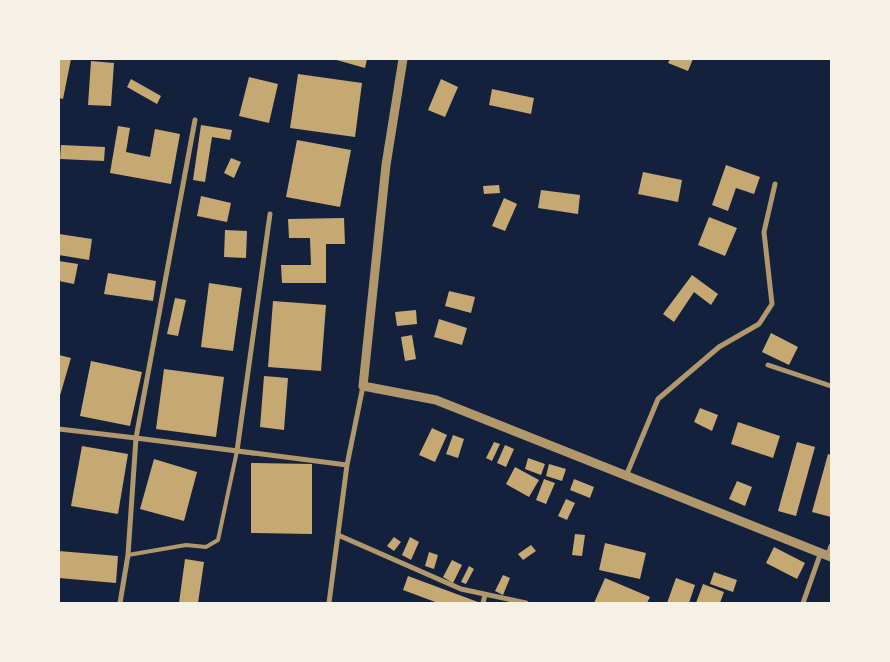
<svg xmlns="http://www.w3.org/2000/svg" width="890" height="662" font-family="Rubik,sans-serif">
  <style>
    .building { fill: #c6a872 }
    .lines { fill: none; stroke-linecap: round; stroke-linejoin: round }
    .service { stroke: #b1986c; stroke-width: 4 }
    .minor { stroke: #b1986c; stroke-width: 5 }
    .tertiary { stroke: #b1986c; stroke-width: 9 }
  </style>
  <rect width="100%" height="100%" fill="#14213d"/>
  <path class="building" d="M59,59H71L63,99L59,98Z
    M333,59H367L365,68Z
    M670,59H693L688,71L668,63Z
    M91,61L114,63L111,106L88,105Z
    M298,74L362,83L355,137L290,128Z
    M249,77L278,84L269,123L239,116Z
    M131,79L161,96L157,104L127,87Z
    M441,79L458,87L445,117L428,110Z
    M492,89L534,98L531,114L489,105Z
    M201,125L232,130L230,140L212,137L205,182L193,180Z
    M118,126L130,128L126,152L150,157L155,129L180,134L171,184L110,173Z
    M297,140L351,150L340,207L286,197Z
    M61,145L105,147L104,161L60,159Z
    M231,158L241,162L234,178L224,173Z
    M726,165L760,177L754,194L736,188L728,211L712,205Z
    M643,172L682,180L678,202L638,194Z
    M499,185L500,193L484,194L483,186Z
    M541,190L580,195L578,214L538,208Z
    M201,196L231,203L227,222L197,216Z
    M504,198L517,204L505,231L492,226Z
    M709,217L737,228L725,256L698,245Z
    M344,218L345,244H326V283H282L281,265H311L310,238H289L288,219Z
    M225,230L247,231L246,258L224,257Z
    M59,234L92,239L89,260L59,255Z
    M59,261L78,264L74,284L59,281Z
    M108,273L156,281L153,301L104,294Z
    M692,275L718,294L711,305L694,292L674,322L663,314Z
    M209,283L242,288L233,351L201,347Z
    M449,291L475,297L471,313L445,306Z
    M175,298L186,300L178,336L167,334Z
    M273,301L326,305L321,371L268,367Z
    M416,310L417,324L397,326L395,312Z
    M439,319L467,328L462,345L434,337Z
    M771,333L798,347L789,365L762,352Z
    M412,335L416,359L405,361L401,337Z
    M59,355L71,358L59,399Z
    M91,361L142,372L130,426L80,416Z
    M164,369L224,377L216,437L156,429Z
    M264,376L288,378L284,430L260,427Z
    M700,408L718,415L712,431L694,422Z
    M738,422L780,436L773,458L731,444Z
    M432,428L447,435L435,462L419,455Z
    M453,435L464,439L458,458L446,454Z
    M494,442L500,444L492,461L486,458Z
    M797,442L815,447L796,516L778,511Z
    M505,445L514,449L506,467L497,463Z
    M82,446L128,454L118,514L71,506Z
    M828,454L831,455V517L812,512Z
    M528,458L545,464L541,475L525,469Z
    M154,459L197,472L184,521L140,509Z
    M251,463L312,464V534L251,533Z
    M549,464L566,469L562,481L546,476Z
    M515,467L539,480L529,497L506,484Z
    M544,479L555,483L546,504L536,500Z
    M574,479L594,487L590,498L570,490Z
    M737,481L752,487L745,506L729,499Z
    M566,499L575,503L567,520L558,516Z
    M575,534L585,535L582,556L572,555Z
    M394,537L401,542L394,551L387,546Z
    M410,537L419,542L411,560L402,555Z
    M605,543L646,553L640,579L599,570Z
    M531,545L536,551L523,560L518,554Z
    M774,547L805,563L797,579L766,563Z
    M59,551L118,556L116,583L59,578Z
    M429,552L438,555L434,569L425,566Z
    M185,559L204,562L198,603H179Z
    M452,560L462,565L453,583L443,577Z
    M469,566L474,569L466,584L461,582Z
    M714,572L737,580L733,592L710,584Z
    M503,575L510,578L503,595L495,591Z
    M408,576L478,602V603H438L403,590Z
    M605,578L650,597L647,603H594Z
    M676,578L695,585L689,603H667Z
    M703,584L724,592L720,603H696Z"/>
  <g class="lines">
    <path class="service" d="M128,555L186,545L206,547L218,540L237,451"/>
    <path class="minor" d="M195,120L136,438L347,465
      M768,365L831,386
      M59,429L136,438L128,555L120,603
      M237,451L270,214
      M626,476L658,399L719,347L759,324L772,304L764,232L775,184
      M338,535L461,589L526,603
      M828,555L831,546
      M329,603L347,465L363,386
      M483,603L485,595
      M803,603L821,552"/>
    <path class="tertiary" d="M403,59L386,165L363,386L436,400L831,557"/>
  </g>
  <rect width="890" height="662" fill="none" stroke="#f6f1e7" stroke-width="120"/>
</svg>
